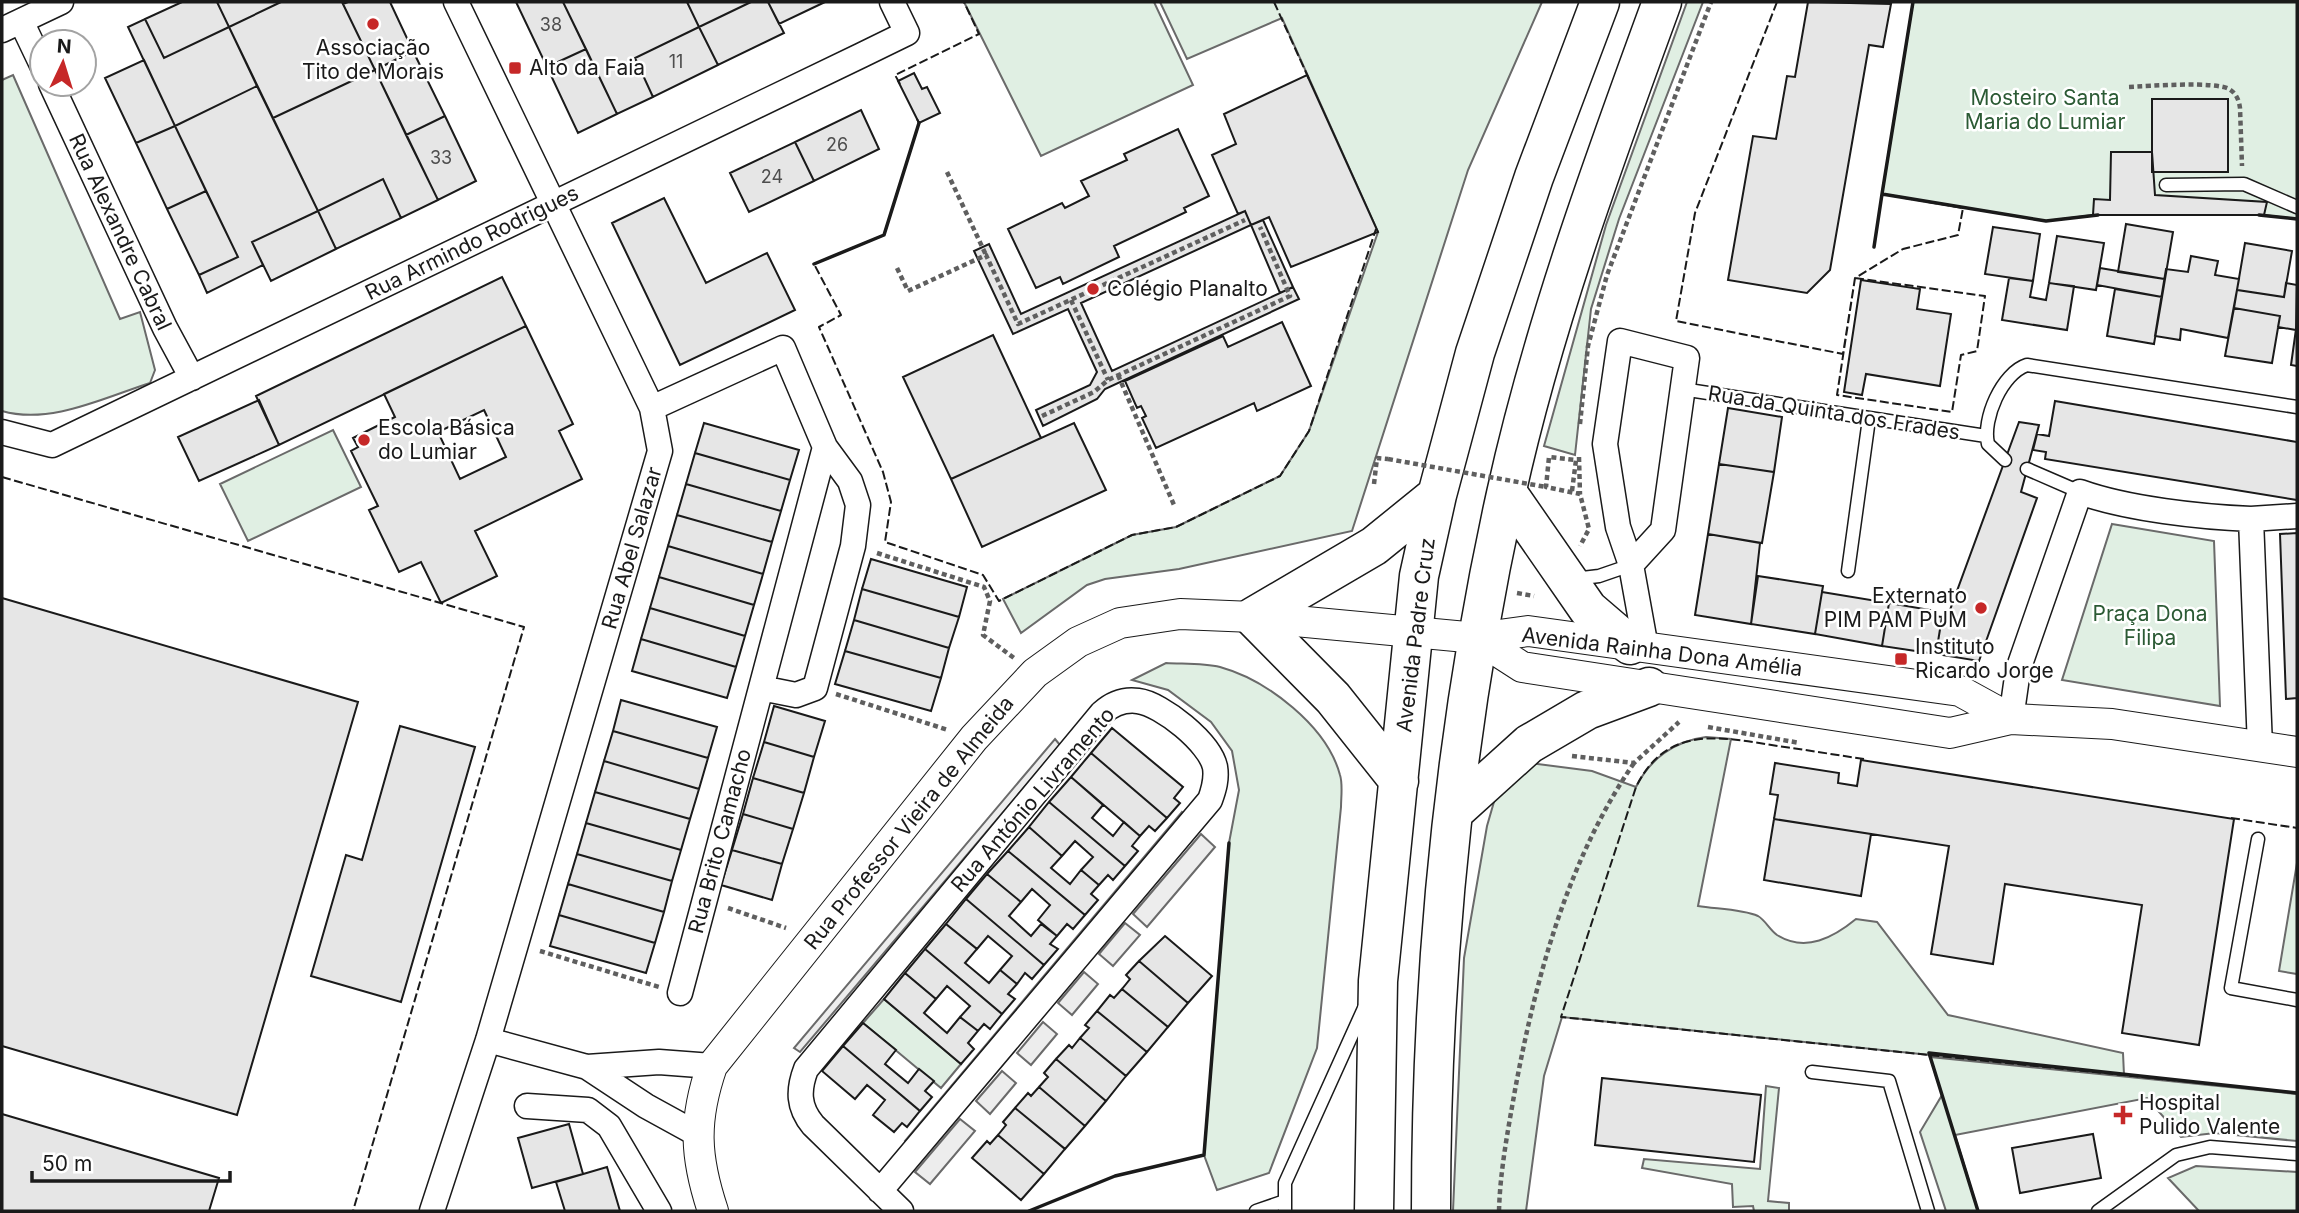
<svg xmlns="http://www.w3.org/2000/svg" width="2299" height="1213" font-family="Inter,sans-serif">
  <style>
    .green { fill: #e0efe3; stroke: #6a6a6a; stroke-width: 2 }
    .parking { fill: #ededed; stroke: #6a6a6a; stroke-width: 2 }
    .building { fill: #e6e6e6; stroke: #1a1a1a; stroke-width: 2; fill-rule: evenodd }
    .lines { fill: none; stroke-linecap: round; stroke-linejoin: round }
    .service-casing { stroke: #1a1a1a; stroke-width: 15 }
    .minor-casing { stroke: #1a1a1a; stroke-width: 27 }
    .tertiary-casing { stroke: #1a1a1a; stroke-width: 32 }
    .trunk-casing { stroke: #1a1a1a; stroke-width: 41 }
    .path { stroke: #5f5f5f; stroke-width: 4.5; stroke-dasharray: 5 3.5; stroke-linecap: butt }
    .service { stroke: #fff; stroke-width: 12 }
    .minor { stroke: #fff; stroke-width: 24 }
    .tertiary { stroke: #fff; stroke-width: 30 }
    .trunk { stroke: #fff; stroke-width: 38 }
    .path-bridge { stroke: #5f5f5f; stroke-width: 4.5; stroke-dasharray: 5 3.5; stroke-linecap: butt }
    .fence { stroke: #1a1a1a; stroke-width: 2; stroke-dasharray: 9 3.5; stroke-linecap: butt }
    .wall { stroke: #1a1a1a; stroke-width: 3.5 }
    .poi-dot { fill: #c62828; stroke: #fff; stroke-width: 2.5 }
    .labels { text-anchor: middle; stroke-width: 5; stroke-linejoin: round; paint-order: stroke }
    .number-label { font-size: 18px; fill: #4d4d4d }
    .poi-label { font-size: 21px; fill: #1a1a1a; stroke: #fff; text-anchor: start }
    .park-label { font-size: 21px; fill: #2b5a34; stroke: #fff }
    .street-label { font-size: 21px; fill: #1a1a1a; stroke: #fff }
  </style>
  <rect width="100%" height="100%" fill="#fff"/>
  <path class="green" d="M964,2H1154L1193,85L1041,156Z
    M1160,2H1542L1468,170L1352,531L1179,569L1105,579L1087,585L1021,633L1003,599L1132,535L1176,527L1280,476L1309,431L1378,232L1282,18L1187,59Z
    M1687,2H1703L1619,219L1591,309L1575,455L1544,446L1606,225Z
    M1913,2H2297V219L2264,215H2093L2046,221L1882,194Z
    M13,75L120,319L140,312L155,370L150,383C103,398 50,425 2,411V80Z
    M333,430L361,487L248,541L220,484Z
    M2112,524L2214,541L2220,706L2062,680Z
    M1166,663C1184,664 1204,663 1220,667C1267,680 1327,726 1340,775C1343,784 1341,797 1341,807L1317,1048L1269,1173L1217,1190L1204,1155L1229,843L1239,790L1232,751L1211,722L1168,690L1132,680Z
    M1706,737L1731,739L1698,906C1716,909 1742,909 1758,916C1765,920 1770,930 1777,935C1806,953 1834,937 1856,919L1877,922L1948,1015L2123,1053L2124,1075L1562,1017L1544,1076L1526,1211H1453L1464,958L1487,826L1498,788L1522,762L1592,771L1636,787C1650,759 1674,741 1706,737Z
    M2297,863V974L2279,971Z
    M884,999L961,1064L941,1088L863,1023Z
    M1930,1057L2297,1094V1141L2215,1133L2181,1137L2147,1098L1955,1135L1978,1211H1946L1920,1132L1942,1095Z
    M1766,1086L1779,1088L1768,1201L1789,1203V1211H1754L1753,1206L1733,1207L1732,1184L1642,1168L1644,1159L1760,1169Z
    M2196,1166L2297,1172V1211H2199L2168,1178Z"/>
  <path class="parking" d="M1055,739L1060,745L800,1052L794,1048Z
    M1182,812L1188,817L910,1146L905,1141Z
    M1201,834L1215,847L1147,927L1133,914Z
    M1125,923L1140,935L1113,966L1099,954Z
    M1084,972L1098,984L1072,1015L1058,1003Z
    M1043,1022L1057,1034L1031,1065L1017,1053Z
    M1002,1071L1016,1083L990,1114L976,1101Z
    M960,1119L975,1131L930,1184L915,1172Z"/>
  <path class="building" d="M182,2H217L229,27L164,58L145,19Z
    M217,2H281L229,27Z
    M281,2H342L375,70L273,118L229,27Z
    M348,2H390L413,51L375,70L343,4Z
    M516,2H563L586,49L547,67Z
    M563,2H687L699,27L635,58L653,97L617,114Z
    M687,2H751L699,27Z
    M751,2H768L784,33L718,65L699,27Z
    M768,2H825L779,24Z
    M1808,2L1891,4L1883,47L1869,45L1830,270L1807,293L1728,280L1753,136L1776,139L1787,76L1795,77Z
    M145,19L164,58L229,27L257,86L175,126L128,27Z
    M699,27L718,65L653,97L635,58Z
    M586,49L617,114L578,133L547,67Z
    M413,51L445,116L406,135L375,70Z
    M144,60L175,126L136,143L105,78Z
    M375,70L438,200L401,218L383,179L318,211L273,118Z
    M914,73L922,89L927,87L940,113L919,123L898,81Z
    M1307,75L1378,232L1291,267L1269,217L1251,225L1245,211L1238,214L1212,155L1236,144L1224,114Z
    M257,86L318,211L252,242L263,265L207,293L199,275L238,257L175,126Z
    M2152,99H2228V172H2152Z
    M861,110L879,149L814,181L795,142Z
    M445,116L476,181L438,200L406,135Z
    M175,126L206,191L167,209L136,143Z
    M1178,129L1209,196L1184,208L1186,212L1114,246L1119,257L1063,284L1060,277L1036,288L1008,229L1062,203L1065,208L1089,196L1081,181L1127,160L1124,154Z
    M795,142L814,181L749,212L730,173Z
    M2111,152H2152L2155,195L2267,202L2264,215H2093L2094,199L2110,200Z
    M383,179L401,218L336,249L318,211Z
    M206,191L238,257L199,275L167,209Z
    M664,198L706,283L767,253L795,310L680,365L612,223Z
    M318,211L336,249L271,281L252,242Z
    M1245,211L1251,225L1081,303L1112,371L1293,287L1299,299L1105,389L1097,399L1043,426L1036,410L1090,385L1097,372L1068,309L1013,334L974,251L989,244L1021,314Z
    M1263,220L1293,287L1280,293L1251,225Z
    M2126,224L2173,232L2165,279L2118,272Z
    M1993,227L2040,234L2033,281L1985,274Z
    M2057,236L2104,243L2096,290L2049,283Z
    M2245,243L2292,251L2284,297L2237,290Z
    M2191,256L2218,261L2215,275L2239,279L2228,338L2181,329L2180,340L2155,336L2166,269L2188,272Z
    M2100,268L2165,279L2162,297L2097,285Z
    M502,277L526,326L279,445L256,396Z
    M2009,278L2033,281L2030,297L2046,300L2049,283L2074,286L2067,330L2002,320Z
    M1861,280L1920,289L1917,309L1951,314L1940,386L1866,374L1862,395L1844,392Z
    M2286,283L2297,285L2296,330L2278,327L2280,316L2234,308L2237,290L2284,297Z
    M2115,289L2162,297L2154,344L2107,336Z
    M2234,308L2280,316L2272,363L2225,356Z
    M1282,322L1311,386L1257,411L1254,403L1156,448L1142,418L1146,416L1141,406L1137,408L1125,381L1223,336L1228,347Z
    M2297,322V366L2291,365Z
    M526,326L573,424L559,431L582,479L475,531L497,576L441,603L421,562L399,572L369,510L378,506L351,451L358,447L353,438L395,417L384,394ZM484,410L506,457L460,479L438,432Z
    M993,335L1041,438L951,479L903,377Z
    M259,400L279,445L199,481L178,437Z
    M2055,401L2297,442V500L2045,459L2046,452L2033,450L2037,434L2049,436Z
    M1728,408L1782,417L1774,472L1719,464Z
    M2019,422L2039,425L2021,492L2037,498L1979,661L1936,654L1942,617L1947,618Z
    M704,423L799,450L790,480L695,453Z
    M1074,423L1106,490L982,547L951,479Z
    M695,453L790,480L781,511L686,484Z
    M1719,464L1774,472L1762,543L1708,534Z
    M686,484L781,511L772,542L677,515Z
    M677,515L772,542L763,574L668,546Z
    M2297,533V698L2286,699L2280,534Z
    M1708,534L1760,543L1751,624L1695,615Z
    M668,546L763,574L754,605L659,577Z
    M871,559L967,587L959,617L862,589Z
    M1758,576L1823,586L1815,634L1751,624Z
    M659,577L754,605L745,636L650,608Z
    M862,589L959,617L949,648L854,620Z
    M1822,592L1889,603L1882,646L1815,634Z
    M2,598L358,702L237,1115L2,1046Z
    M1889,603L1930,610L1929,615L1942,617L1936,654L1882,646Z
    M650,608L745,636L736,667L641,639Z
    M854,620L949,648L941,678L845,651Z
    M641,639L736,667L727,698L632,671Z
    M845,651L941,678L931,711L835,684Z
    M621,700L717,727L708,758L613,731Z
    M774,706L825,721L814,757L764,742Z
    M400,726L475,747L401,1002L311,976L346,855L362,860Z
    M1112,728L1183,787L1174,798L1180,803L1167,818L1091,753Z
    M613,731L708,758L699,789L604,761Z
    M764,742L814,757L804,793L753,778Z
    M1091,753L1167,818L1155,831L1149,826L1140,836L1071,777Z
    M1861,760L2234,819L2199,1045L2122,1033L2142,905L2005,884L1993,964L1931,954L1949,846L1774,819L1778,795L1770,794L1775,763L1839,773L1838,783L1857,786Z
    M604,761L699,789L690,819L595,792Z
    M1071,777L1103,805L1092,818L1113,836L1124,822L1140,836L1132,846L1138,851L1125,866L1049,802Z
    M753,778L804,793L793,829L743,814Z
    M595,792L690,819L681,850L586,823Z
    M1049,802L1125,866L1113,880L1108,875L1099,885L1081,870L1093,857L1075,841L1062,856L1029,827Z
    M743,814L793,829L782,864L732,850Z
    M1774,819L1871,834L1861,896L1764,880Z
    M586,823L681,850L672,881L577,854Z
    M1029,827L1062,856L1051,868L1070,884L1081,870L1099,885L1091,894L1098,900L1085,915L1008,851Z
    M732,850L782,864L772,900L721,885Z
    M1008,851L1085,915L1073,929L1067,924L1057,936L1038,920L1050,905L1032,889L1021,902L987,874Z
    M577,854L672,881L664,912L568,884Z
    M987,874L1021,902L1009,916L1031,936L1041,924L1057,936L1050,944L1058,949L1044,965L966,899Z
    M568,884L664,912L655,943L559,915Z
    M966,899L1044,965L1032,979L1025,973L1017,984L1000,970L1012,956L988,936L977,949L946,924Z
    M559,915L655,943L646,973L550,946Z
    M946,924L977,949L965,963L989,983L1000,970L1017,984L1008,994L1015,999L1002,1014L925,949Z
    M1165,936L1212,976L1188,1003L1139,961Z
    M925,949L1002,1014L990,1029L984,1024L978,1031L960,1017L970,1006L947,986L936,999L905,973Z
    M1139,961L1188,1003L1168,1027L1122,989L1130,979L1126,975Z
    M905,973L936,999L924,1013L947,1033L960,1017L978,1031L968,1043L974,1049L961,1064L884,999Z
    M1122,989L1168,1027L1147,1052L1097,1011L1110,995L1114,998Z
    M1097,1011L1147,1052L1126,1076L1080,1038L1089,1028L1085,1025Z
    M863,1023L896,1050L885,1064L908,1083L919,1069L934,1081L925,1091L932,1097L920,1111L843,1046Z
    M1080,1038L1126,1076L1106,1101L1056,1059L1069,1045L1072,1048Z
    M843,1046L920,1111L907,1127L902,1123L894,1132L873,1115L885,1100L867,1085L855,1099L822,1071Z
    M1056,1059L1106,1101L1085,1126L1039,1087L1048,1077L1044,1073Z
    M1602,1078L1761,1095L1754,1162L1595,1145Z
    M1039,1087L1085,1126L1065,1149L1015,1108L1028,1093L1031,1096Z
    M1015,1108L1065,1149L1044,1174L998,1135L1006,1125L1003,1122Z
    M2,1114L219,1178L209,1211H2Z
    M569,1124L583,1174L532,1188L518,1138Z
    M2093,1134L2101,1178L2020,1193L2012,1148Z
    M998,1135L1044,1174L1021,1200L972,1158L987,1141L990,1144Z
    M607,1167L620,1211H565L556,1182Z"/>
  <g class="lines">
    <g class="service-casing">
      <path id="service" d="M2166,185L2244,184L2297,207
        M1682,389L1986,436
        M2005,460L1988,444C1982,419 2002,373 2027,365L2297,407
        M2027,469L2080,492
        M1848,571L1869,419
        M1574,579L1599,576L1631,565
        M2258,839L2231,988L2297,1000
        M1812,1072L1889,1081L1928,1211
        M1256,1211L1285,1201
        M1285,1211V1183L1365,1006
        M2098,1211L2176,1155L2210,1147L2297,1154"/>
    </g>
    <g class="minor-casing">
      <path id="minor" d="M21,21L42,65
        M2,30L61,2
        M51,84L165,328L192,378
        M652,408L783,348L825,447L850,481L858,505L853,546L815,688L796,695L761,688
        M2,432L52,445L862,55L907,33L892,2
        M2251,519L2297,516
        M1631,565L1663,530L1687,358L1620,341L1605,444L1618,527L1631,565L1646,648
        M2011,719L2018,670L2080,492C2127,509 2201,517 2251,519L2260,747
        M680,993L825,447
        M488,1040L587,1067L646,1106L697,1134
        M587,1067L659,1062L712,1066
        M527,1106L588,1110L609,1126L659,1211
        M880,1191L1210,800C1214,789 1217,779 1215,767C1210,743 1162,704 1138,701C1124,699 1112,704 1102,713L806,1069C798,1090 798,1107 813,1125L901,1211
        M432,1211L488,1040L660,451L652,408L456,2"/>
    </g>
    <g class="tertiary-casing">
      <path id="tertiary" d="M1477,638L1522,667L1950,733L2011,719L2112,724L2297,752
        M713,1211C695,1157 693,1121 712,1066L974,738L1035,673L1078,642L1120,623L1180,614L1253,617L1477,638L1528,631L1960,691L2011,719"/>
    </g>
    <g class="trunk-casing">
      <path id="trunk" d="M1507,492L1588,609L1630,645
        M1399,781L1333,698L1253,617L1374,546L1437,495
        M1456,810L1529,744L1587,710L1649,687
        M1374,1211L1378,981L1419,576L1437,495L1475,353L1534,177L1600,2
        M1431,1211C1431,971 1454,729 1506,494C1543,326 1603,163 1662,2"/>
    </g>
    <path class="path" d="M2129,87C2150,86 2214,81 2229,89C2236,93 2239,100 2240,108L2242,166
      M947,172L986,255
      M897,268L908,291L986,255L1018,324L1245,220
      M1071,300L1108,380
      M1118,375L1174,505
      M1042,416L1094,392L1108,380L1290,296L1260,227
      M1580,424L1588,346L1607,275L1711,2
      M1579,457L1580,494
      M1374,484L1377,458L1388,459
      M1572,491L1576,460L1549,457L1546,487L1580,494L1589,529L1580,546
      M877,553L984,587L990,601L983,635L1014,658
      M1517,593L1534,596
      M836,694L948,730
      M1708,727L1800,743
      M1572,756L1634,763L1679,722
      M728,908L786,928
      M540,951L659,987
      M1499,1211C1500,1171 1508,1130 1515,1090C1536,977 1568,859 1634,763"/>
    <use href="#service" class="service"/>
    <use href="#minor" class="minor"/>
    <use href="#tertiary" class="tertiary"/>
    <use href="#trunk" class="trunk"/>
    <path class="path-bridge" d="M1388,459L1546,487"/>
    <path class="fence" d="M1274,2L1309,79
      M1777,2L1695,213L1676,321L1843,354L1855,278L1903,249L1958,235L1963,208L1882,194L1913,2
      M900,84L895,75L979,34L964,2
      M917,119L919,123L884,235L814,264L841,315L819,327L883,472L891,502L885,542L983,575L999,601L1132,535L1176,527L1280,476L1309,431L1376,229
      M1855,278L1985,296L1977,351L1961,355L1952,412L1837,395Z
      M2,477L524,627L353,1211
      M1864,759C1836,755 1807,750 1778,746C1721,737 1667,724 1636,787L1561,1017L2297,1093
      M2231,818L2297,828"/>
    <path class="wall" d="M1913,2L1882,194L2046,221L2098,215
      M2259,215L2297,219
      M1874,247L1882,194
      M814,264L884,235L919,123
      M1029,1211L1115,1176L1204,1155L1229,843
      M1978,1211L1929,1053L2297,1093"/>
  </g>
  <g class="poi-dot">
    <circle cx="373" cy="24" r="7"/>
    <rect x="508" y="61" width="14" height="14" rx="3.5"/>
    <circle cx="1093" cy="289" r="7"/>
    <circle cx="364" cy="440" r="7"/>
    <circle cx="1981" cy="608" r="7"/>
    <rect x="1894" y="652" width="14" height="14" rx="3.5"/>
    <path d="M2119.5 1104.5h7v7h7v7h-7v7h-7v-7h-7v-7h7z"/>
  </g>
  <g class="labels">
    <g class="number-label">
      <text x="551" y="31">38</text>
      <text x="676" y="68">11</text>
      <text x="837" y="151">26</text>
      <text x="441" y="164">33</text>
      <text x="772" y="183">24</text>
    </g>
    <g class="poi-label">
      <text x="373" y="55" text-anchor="middle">Associação<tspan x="373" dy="24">Tito de Morais</tspan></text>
      <text x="529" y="75">Alto da Faia</text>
      <text x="1107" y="296">Colégio Planalto</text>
      <text x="378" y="435">Escola Básica<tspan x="378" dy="24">do Lumiar</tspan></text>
      <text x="1967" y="603" text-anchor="end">Externato<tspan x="1967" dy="24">PIM PAM PUM</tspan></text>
      <text x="1915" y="654">Instituto<tspan x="1915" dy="24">Ricardo Jorge</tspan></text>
      <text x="2139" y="1110">Hospital<tspan x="2139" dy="24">Pulido Valente</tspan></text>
    </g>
    <g class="park-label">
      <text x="2045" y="105">Mosteiro Santa<tspan x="2045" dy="24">Maria do Lumiar</tspan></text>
      <text x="2150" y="621">Praça Dona<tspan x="2150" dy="24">Filipa</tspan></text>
    </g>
    <g class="street-label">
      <text transform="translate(120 232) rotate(65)" y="7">Rua Alexandre Cabral</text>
      <text transform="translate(472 243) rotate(-26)" y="7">Rua Armindo Rodrigues</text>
      <text transform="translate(1834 413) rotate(9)" y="7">Rua da Quinta dos Frades</text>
      <text transform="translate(632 548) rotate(-74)" y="7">Rua Abel Salazar</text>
      <text transform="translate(1416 635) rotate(-83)" y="7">Avenida Padre Cruz</text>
      <text transform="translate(1662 652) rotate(7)" y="7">Avenida Rainha Dona Amélia</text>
      <text transform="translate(1033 800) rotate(-49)" y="7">Rua António Livramento</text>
      <text transform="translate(909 823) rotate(-51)" y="7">Rua Professor Vieira de Almeida</text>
      <text transform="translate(720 841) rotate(-75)" y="7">Rua Brito Camacho</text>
    </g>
  </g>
  <rect width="2299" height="1213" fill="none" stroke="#1a1a1a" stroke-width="7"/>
  <g transform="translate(63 63) rotate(4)"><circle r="33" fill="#ffffff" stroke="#a3a3a3" stroke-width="2"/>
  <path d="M0-5L12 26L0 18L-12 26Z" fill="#c62828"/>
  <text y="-10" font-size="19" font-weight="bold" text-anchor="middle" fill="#1a1a1a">N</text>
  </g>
  <path d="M32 1171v10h198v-10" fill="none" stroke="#1a1a1a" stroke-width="3.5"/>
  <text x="42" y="1171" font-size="21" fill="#1a1a1a" stroke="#ffffff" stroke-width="5" paint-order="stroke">50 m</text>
</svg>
